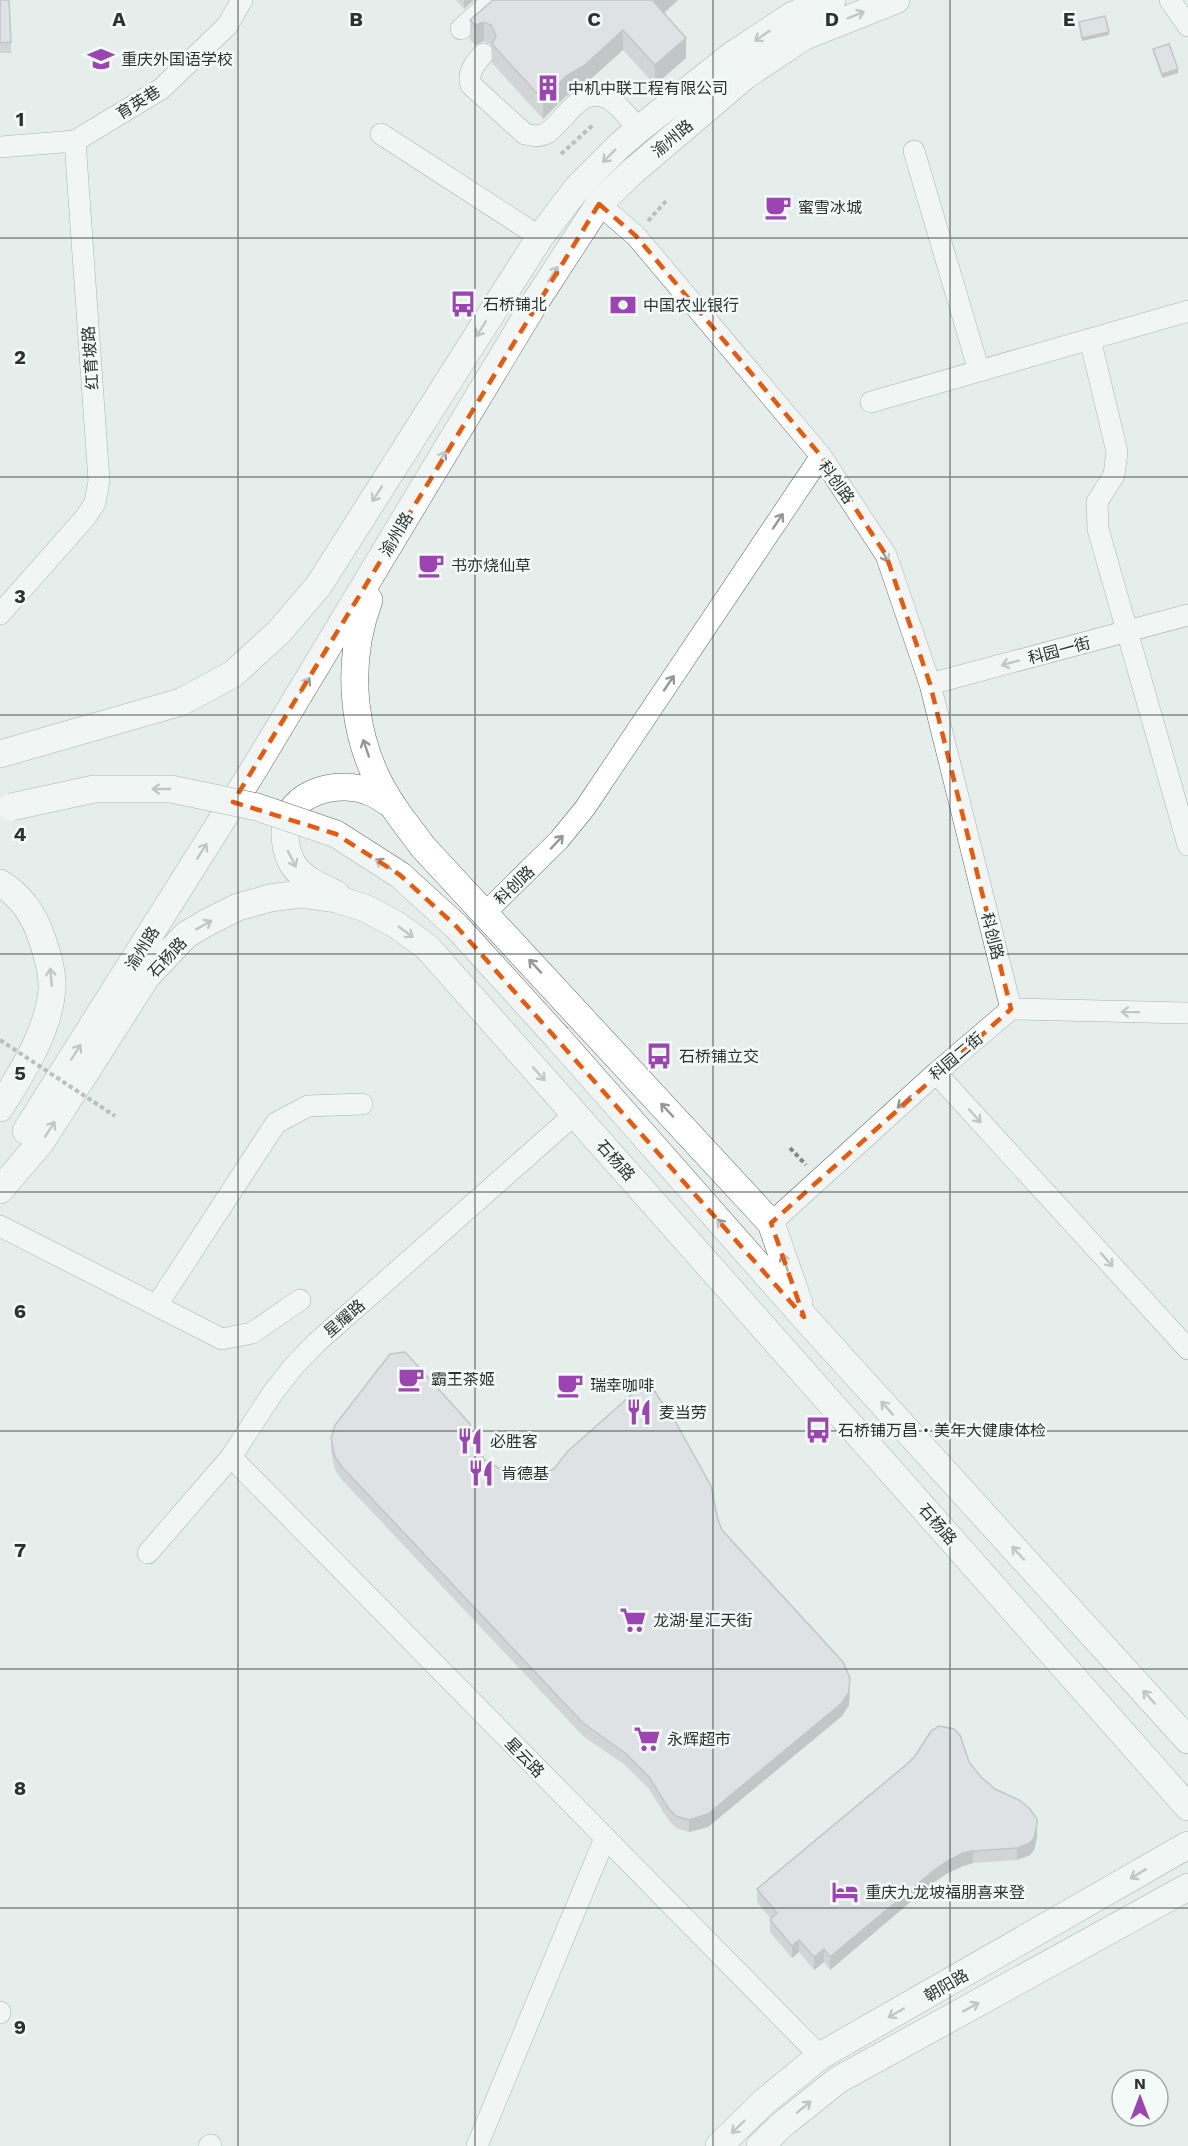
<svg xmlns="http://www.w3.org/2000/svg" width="1188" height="2146" font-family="'Work Sans','Noto Sans SC',sans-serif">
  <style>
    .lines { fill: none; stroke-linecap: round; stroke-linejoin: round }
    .minor-casing { stroke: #636a68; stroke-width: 22 }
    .major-casing { stroke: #636a68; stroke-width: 28 }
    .path { stroke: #838987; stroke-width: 4; stroke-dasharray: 4.5 3; stroke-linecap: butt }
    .minor { stroke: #fff; stroke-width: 21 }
    .major { stroke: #fff; stroke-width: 27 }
    .major-bridge-casing { stroke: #636a68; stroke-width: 28; stroke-linecap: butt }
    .path-bridge { stroke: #838987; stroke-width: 4; stroke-dasharray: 4.5 3; stroke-linecap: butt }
    .major-bridge { stroke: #fff; stroke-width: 27 }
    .wall { fill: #bab5bb }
    .shaded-wall { fill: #979498 }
    .building { fill: #d8d3d9; stroke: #979498; stroke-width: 1.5 }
    .oneway { stroke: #969898 }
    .marked { fill: none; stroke: #e8590c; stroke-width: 4.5; stroke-dasharray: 12 8; stroke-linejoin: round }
    .grid { fill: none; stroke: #2e3130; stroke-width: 1.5; stroke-opacity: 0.55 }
    .labels { text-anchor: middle; stroke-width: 5; stroke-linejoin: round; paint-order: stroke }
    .poi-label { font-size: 16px; fill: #2e3130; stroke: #f3fbf9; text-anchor: start }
    .street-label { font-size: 16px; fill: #2e3130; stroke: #f3fbf9 }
    .grid-label { font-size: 20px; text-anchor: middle; font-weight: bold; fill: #2e3130; stroke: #f3fbf9; stroke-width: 5; stroke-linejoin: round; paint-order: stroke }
  </style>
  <rect width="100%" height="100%" fill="#e6eeec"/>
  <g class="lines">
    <g class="minor-casing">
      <path id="minor" d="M1170,0L1188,26
        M461,29L493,0
        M483,54C475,64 467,72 471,85L525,134C532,136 540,137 547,133C566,120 580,84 609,99C620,105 630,120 639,129
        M381,134L540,237
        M75,141L161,89L227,26L242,0
        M0,147L75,141L99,481L95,503L85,518L0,614
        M914,151L979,371
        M599,204L636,236L821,456
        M1090,339L1117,452L1114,475L1097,502L1098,529L1188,845
        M871,402L1188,311
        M930,684L1188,615
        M486,912L559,840L585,808L821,456L886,555L930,684L1011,1009
        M936,1073L1188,1349
        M771,1223L936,1073L1011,1009L1188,1013
        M0,1226L222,1339L252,1333L300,1300
        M157,1305L276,1123L308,1106L362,1104
        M231,1457L820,2056
        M148,1553L231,1457L272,1394L293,1367L316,1343L575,1114
        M0,2013V2012
        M209,2146L211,2145
        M477,2146L605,1838"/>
    </g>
    <g class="major-casing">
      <path id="major" d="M369,600C344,667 352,746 393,806C402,820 413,833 423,847L771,1223L799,1303
        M0,754L181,702L233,674L279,632L319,585L540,237L578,187L620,145L639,129L731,56L793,15L832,0
        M0,883C20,895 34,915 41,936C47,953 53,972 52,990C48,1033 22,1072 0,1108
        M336,894C321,887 304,880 294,866C287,856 285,843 285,831C287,791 341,778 372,793C379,796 386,801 392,805
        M558,1038L804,1317L1188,1740
        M26,1131L256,766L534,304L599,204L632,172L745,76L803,37L896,0
        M0,1190L41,1142L147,976L186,935L208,922L238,907L270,898L300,894L336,899L365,908L395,924L427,947L1188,1807
        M719,2146L765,2101L820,2056L1188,1845
        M760,2146L784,2123L838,2080L1188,1887"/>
    </g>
    <path class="path" d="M561,154L593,125
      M648,221L666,201
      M790,1148L806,1165"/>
    <use href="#minor" class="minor"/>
    <use href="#major" class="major"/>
    <g class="major-bridge-casing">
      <path id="major-bridge" d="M11,807L94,789H171L257,807L336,834L400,875L457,927L558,1038"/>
    </g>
    <path class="path-bridge" d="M0,1040L115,1116"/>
    <use href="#major-bridge" class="major-bridge"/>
  </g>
  <path class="wall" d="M0,0L11,42V53H0Z
    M456,0H474L464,9Z
    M493,0H678L664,13L686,58L655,85L623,50L585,84L566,96L543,119L492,63L491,45L484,41L475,45L470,40V20Z
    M1153,49L1178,73L1162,78L1153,52Z
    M331,1438L478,1449L485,1460L505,1472L718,1520L722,1530L850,1691L849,1705L842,1716L708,1827L689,1832L676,1828L669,1821L649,1789L625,1765L583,1736L342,1480L335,1470L331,1451Z
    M969,1762L981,1777L1037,1838L1034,1850L1030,1855L1017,1860L973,1863L963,1866L946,1874L933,1883L830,1970L824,1962L814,1970L799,1952L792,1958L770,1932V1920L771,1919L757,1902V1889Z"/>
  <path class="shaded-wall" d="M464,0H474L464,9Z
    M657,0H678L654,22V2Z
    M484,22V41L475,45V25Z
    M623,30V50L585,84L566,96L543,119V100L566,76Z
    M1109,32V35L1082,41V38Z
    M686,38V58L655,85V65Z
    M1178,69V73L1162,78V74Z
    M850,1678L849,1705L842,1716L708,1827L689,1832V1820Z
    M1037,1825V1838L1034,1850L1030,1855L1017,1860V1848Z
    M973,1851V1863L963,1866L946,1874L933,1883L830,1970V1957L933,1871L946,1862L963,1853Z
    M799,1940V1952L792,1958V1946Z
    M824,1949V1962L814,1970V1957Z"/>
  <path class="building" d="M0,0H9L11,42L0,43Z
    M493,0H657L654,2L686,38L655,65L623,30L585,65L566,76L543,100L492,44L496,36L491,25L484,22L475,25L470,20Z
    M1105,16L1109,32L1082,38L1079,22Z
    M1169,44L1178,69L1162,74L1153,49Z
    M405,1352L470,1424L478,1449L485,1460L505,1472L523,1476L543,1474L554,1469L567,1452L639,1388L654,1390L664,1406L666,1405L711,1486L718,1520L722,1530L843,1662L850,1678L849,1692L842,1703L708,1814L689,1820L676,1816L669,1809L649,1777L625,1753L583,1723L342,1467L335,1457L331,1438L335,1425L390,1354Z
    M939,1726L954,1729L960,1735L969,1762L981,1777L995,1789L1019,1800L1030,1809L1037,1819V1825L1034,1838L1030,1843L1017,1848L973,1851L963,1853L946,1862L933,1871L830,1957L824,1949L814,1957L799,1940L792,1946L770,1920L777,1913L757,1889L907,1764L915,1756L931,1731Z"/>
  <defs><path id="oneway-shaft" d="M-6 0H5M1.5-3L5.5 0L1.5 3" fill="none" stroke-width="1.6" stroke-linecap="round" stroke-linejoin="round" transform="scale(1.5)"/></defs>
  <g class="oneway">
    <use href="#oneway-shaft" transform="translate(856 15) rotate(-22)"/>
    <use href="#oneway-shaft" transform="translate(762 36) rotate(146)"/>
    <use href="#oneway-shaft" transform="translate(609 156) rotate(135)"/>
    <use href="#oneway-shaft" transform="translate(553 274) rotate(-57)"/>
    <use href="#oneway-shaft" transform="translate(481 329) rotate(122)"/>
    <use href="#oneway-shaft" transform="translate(441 459) rotate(-59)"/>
    <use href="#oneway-shaft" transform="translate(377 494) rotate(122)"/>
    <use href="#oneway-shaft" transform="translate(778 521) rotate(-56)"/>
    <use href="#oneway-shaft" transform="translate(884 554) rotate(63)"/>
    <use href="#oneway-shaft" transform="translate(1010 663) rotate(165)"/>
    <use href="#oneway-shaft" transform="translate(669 683) rotate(-56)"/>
    <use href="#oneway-shaft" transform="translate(305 685) rotate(-59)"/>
    <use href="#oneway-shaft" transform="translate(366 748) rotate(-109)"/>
    <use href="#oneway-shaft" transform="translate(161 789) rotate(180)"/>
    <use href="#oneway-shaft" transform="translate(557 842) rotate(-47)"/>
    <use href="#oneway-shaft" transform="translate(202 851) rotate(-58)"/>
    <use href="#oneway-shaft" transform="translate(292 859) rotate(63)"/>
    <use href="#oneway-shaft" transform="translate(383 864) rotate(-148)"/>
    <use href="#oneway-shaft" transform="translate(204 925) rotate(-29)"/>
    <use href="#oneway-shaft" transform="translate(406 932) rotate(36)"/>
    <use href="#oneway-shaft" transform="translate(535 966) rotate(-133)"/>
    <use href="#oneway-shaft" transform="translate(51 977) rotate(-95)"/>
    <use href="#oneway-shaft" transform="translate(1130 1012) rotate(-179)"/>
    <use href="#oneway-shaft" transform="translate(76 1052) rotate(-58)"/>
    <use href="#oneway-shaft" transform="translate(539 1074) rotate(48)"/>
    <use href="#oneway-shaft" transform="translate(904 1102) rotate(138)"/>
    <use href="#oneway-shaft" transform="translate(667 1110) rotate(-133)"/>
    <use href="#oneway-shaft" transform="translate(975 1116) rotate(48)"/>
    <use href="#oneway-shaft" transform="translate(50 1129) rotate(-57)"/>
    <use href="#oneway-shaft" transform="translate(723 1226) rotate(-131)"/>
    <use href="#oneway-shaft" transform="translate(1107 1260) rotate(48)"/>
    <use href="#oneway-shaft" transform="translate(785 1262) rotate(-109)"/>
    <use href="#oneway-shaft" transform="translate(887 1408) rotate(-132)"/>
    <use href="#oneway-shaft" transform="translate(1018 1553) rotate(-132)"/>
    <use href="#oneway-shaft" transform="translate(1149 1697) rotate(-132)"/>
    <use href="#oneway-shaft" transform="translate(1138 1874) rotate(149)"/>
    <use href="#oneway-shaft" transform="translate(971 2007) rotate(-29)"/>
    <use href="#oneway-shaft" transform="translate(896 2013) rotate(150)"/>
    <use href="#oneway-shaft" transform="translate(804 2107) rotate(-39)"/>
    <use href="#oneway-shaft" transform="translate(738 2127) rotate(136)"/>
  </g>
  <path d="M0 0H1188V2146H0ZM599,204L636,236L821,456L886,555L930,684L1011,1009L771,1223L804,1317L457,927L400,875L336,834L233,802Z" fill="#e6eeec" fill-opacity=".55" fill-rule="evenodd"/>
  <path class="marked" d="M599,204L636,236L821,456L886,555L930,684L1011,1009L771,1223L804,1317L457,927L400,875L336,834L233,802Z"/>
  <path class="grid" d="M238,0V2146M475,0V2146M713,0V2146M950,0V2146M0,238H1188M0,477H1188M0,715H1188M0,954H1188M0,1192H1188M0,1431H1188M0,1669H1188M0,1908H1188"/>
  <defs>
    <g id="school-bare" transform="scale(2.07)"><path d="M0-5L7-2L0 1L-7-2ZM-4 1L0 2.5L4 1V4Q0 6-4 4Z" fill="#9c44b1" stroke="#f3fbf9" stroke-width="2.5" paint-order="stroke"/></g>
    <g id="building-bare" transform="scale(2.07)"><path d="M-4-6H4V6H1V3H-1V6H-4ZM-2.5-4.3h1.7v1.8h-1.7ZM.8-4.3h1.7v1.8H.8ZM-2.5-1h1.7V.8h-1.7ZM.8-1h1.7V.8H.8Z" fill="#9c44b1" stroke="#f3fbf9" stroke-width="2.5" paint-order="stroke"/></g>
    <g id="cafe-bare" transform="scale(2.07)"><path d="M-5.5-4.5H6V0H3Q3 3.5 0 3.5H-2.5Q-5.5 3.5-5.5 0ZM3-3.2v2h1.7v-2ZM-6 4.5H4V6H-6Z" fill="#9c44b1" stroke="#f3fbf9" stroke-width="2.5" paint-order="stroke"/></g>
    <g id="bus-bare" transform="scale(2.07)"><path d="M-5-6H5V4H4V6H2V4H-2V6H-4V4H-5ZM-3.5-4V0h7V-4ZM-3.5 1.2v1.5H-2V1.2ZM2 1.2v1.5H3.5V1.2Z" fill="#9c44b1" stroke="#f3fbf9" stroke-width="2.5" paint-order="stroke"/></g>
    <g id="bank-bare" transform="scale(2.07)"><path d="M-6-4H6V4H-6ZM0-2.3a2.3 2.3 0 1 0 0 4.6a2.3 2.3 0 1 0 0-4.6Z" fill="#9c44b1" stroke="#f3fbf9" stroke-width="2.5" paint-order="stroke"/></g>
    <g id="restaurant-bare" transform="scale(2.07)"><path d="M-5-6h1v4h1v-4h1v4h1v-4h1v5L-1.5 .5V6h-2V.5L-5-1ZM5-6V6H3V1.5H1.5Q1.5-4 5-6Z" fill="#9c44b1" stroke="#f3fbf9" stroke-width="2.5" paint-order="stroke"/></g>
    <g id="supermarket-bare" transform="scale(2.07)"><path d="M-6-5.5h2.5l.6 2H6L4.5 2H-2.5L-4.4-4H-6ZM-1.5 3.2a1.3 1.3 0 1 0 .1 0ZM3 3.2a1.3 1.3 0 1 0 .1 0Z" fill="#9c44b1" stroke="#f3fbf9" stroke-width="2.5" paint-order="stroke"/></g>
    <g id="hotel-bare" transform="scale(2.07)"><path d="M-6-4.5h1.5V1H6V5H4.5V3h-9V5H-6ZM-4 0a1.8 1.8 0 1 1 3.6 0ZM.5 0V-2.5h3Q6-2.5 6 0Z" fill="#9c44b1" stroke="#f3fbf9" stroke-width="2.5" paint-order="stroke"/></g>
  </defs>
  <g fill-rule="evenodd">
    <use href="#school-bare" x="101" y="59"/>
    <use href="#building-bare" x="548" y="88"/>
    <use href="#cafe-bare" x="778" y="207"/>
    <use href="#bus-bare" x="463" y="304"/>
    <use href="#bank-bare" x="623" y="305"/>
    <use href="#cafe-bare" x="431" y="565"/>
    <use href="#bus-bare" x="659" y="1056"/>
    <use href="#cafe-bare" x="411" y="1379"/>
    <use href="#cafe-bare" x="570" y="1385"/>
    <use href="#restaurant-bare" x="639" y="1412"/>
    <use href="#bus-bare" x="818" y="1430"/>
    <use href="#restaurant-bare" x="470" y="1441"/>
    <use href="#restaurant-bare" x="481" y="1473"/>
    <use href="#supermarket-bare" x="633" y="1620"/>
    <use href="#supermarket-bare" x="647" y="1739"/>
    <use href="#hotel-bare" x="845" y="1892"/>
  </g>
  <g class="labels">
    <g class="poi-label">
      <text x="121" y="65">重庆外国语学校</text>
      <text x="568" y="94">中机中联工程有限公司</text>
      <text x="798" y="213">蜜雪冰城</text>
      <text x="483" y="310">石桥铺北</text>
      <text x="643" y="311">中国农业银行</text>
      <text x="451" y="571">书亦烧仙草</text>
      <text x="679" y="1062">石桥铺立交</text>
      <text x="431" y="1385">霸王茶姬</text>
      <text x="590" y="1391">瑞幸咖啡</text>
      <text x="659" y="1418">麦当劳</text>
      <text x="838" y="1436">石桥铺万昌‧美年大健康体检</text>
      <text x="490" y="1447">必胜客</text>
      <text x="501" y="1479">肯德基</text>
      <text x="653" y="1626">龙湖·星汇天街</text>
      <text x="667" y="1745">永辉超市</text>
      <text x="865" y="1898">重庆九龙坡福朋喜来登</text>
    </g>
    <g class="street-label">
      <text transform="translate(138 102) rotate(-32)" y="6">育英巷</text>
      <text transform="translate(672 138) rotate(-40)" y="6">渝州路</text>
      <text transform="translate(90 358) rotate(-94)" y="6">红育坡路</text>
      <text transform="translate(837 482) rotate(54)" y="6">科创路</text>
      <text transform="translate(396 534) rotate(-59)" y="6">渝州路</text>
      <text transform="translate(1059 650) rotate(-15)" y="6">科园一街</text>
      <text transform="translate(514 885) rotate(-44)" y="6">科创路</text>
      <text transform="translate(993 936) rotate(76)" y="6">科创路</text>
      <text transform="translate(142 948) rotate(-58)" y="6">渝州路</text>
      <text transform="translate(167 957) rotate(-47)" y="6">石杨路</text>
      <text transform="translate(956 1056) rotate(-40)" y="6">科园二街</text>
      <text transform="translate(616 1160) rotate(48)" y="6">石杨路</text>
      <text transform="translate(344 1318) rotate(-41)" y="6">星耀路</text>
      <text transform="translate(938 1524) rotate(49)" y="6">石杨路</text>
      <text transform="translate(525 1757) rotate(46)" y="6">星云路</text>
      <text transform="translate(946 1985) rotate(-30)" y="6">朝阳路</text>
    </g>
  </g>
  <g class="grid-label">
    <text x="119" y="26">A</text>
    <text x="356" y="26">B</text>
    <text x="594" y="26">C</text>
    <text x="832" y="26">D</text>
    <text x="1069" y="26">E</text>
    <text x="20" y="126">1</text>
    <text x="20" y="364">2</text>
    <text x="20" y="603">3</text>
    <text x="20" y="841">4</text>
    <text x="20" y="1080">5</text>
    <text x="20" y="1318">6</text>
    <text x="20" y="1557">7</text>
    <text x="20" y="1795">8</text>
    <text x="20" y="2034">9</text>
  </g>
  <g transform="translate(1140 2098)"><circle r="28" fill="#f3fbf9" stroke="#a4aaa9" stroke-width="1.5"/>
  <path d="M0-4.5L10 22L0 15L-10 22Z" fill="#9c44b1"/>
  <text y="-9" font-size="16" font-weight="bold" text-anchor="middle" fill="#2e3130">N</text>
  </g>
</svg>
